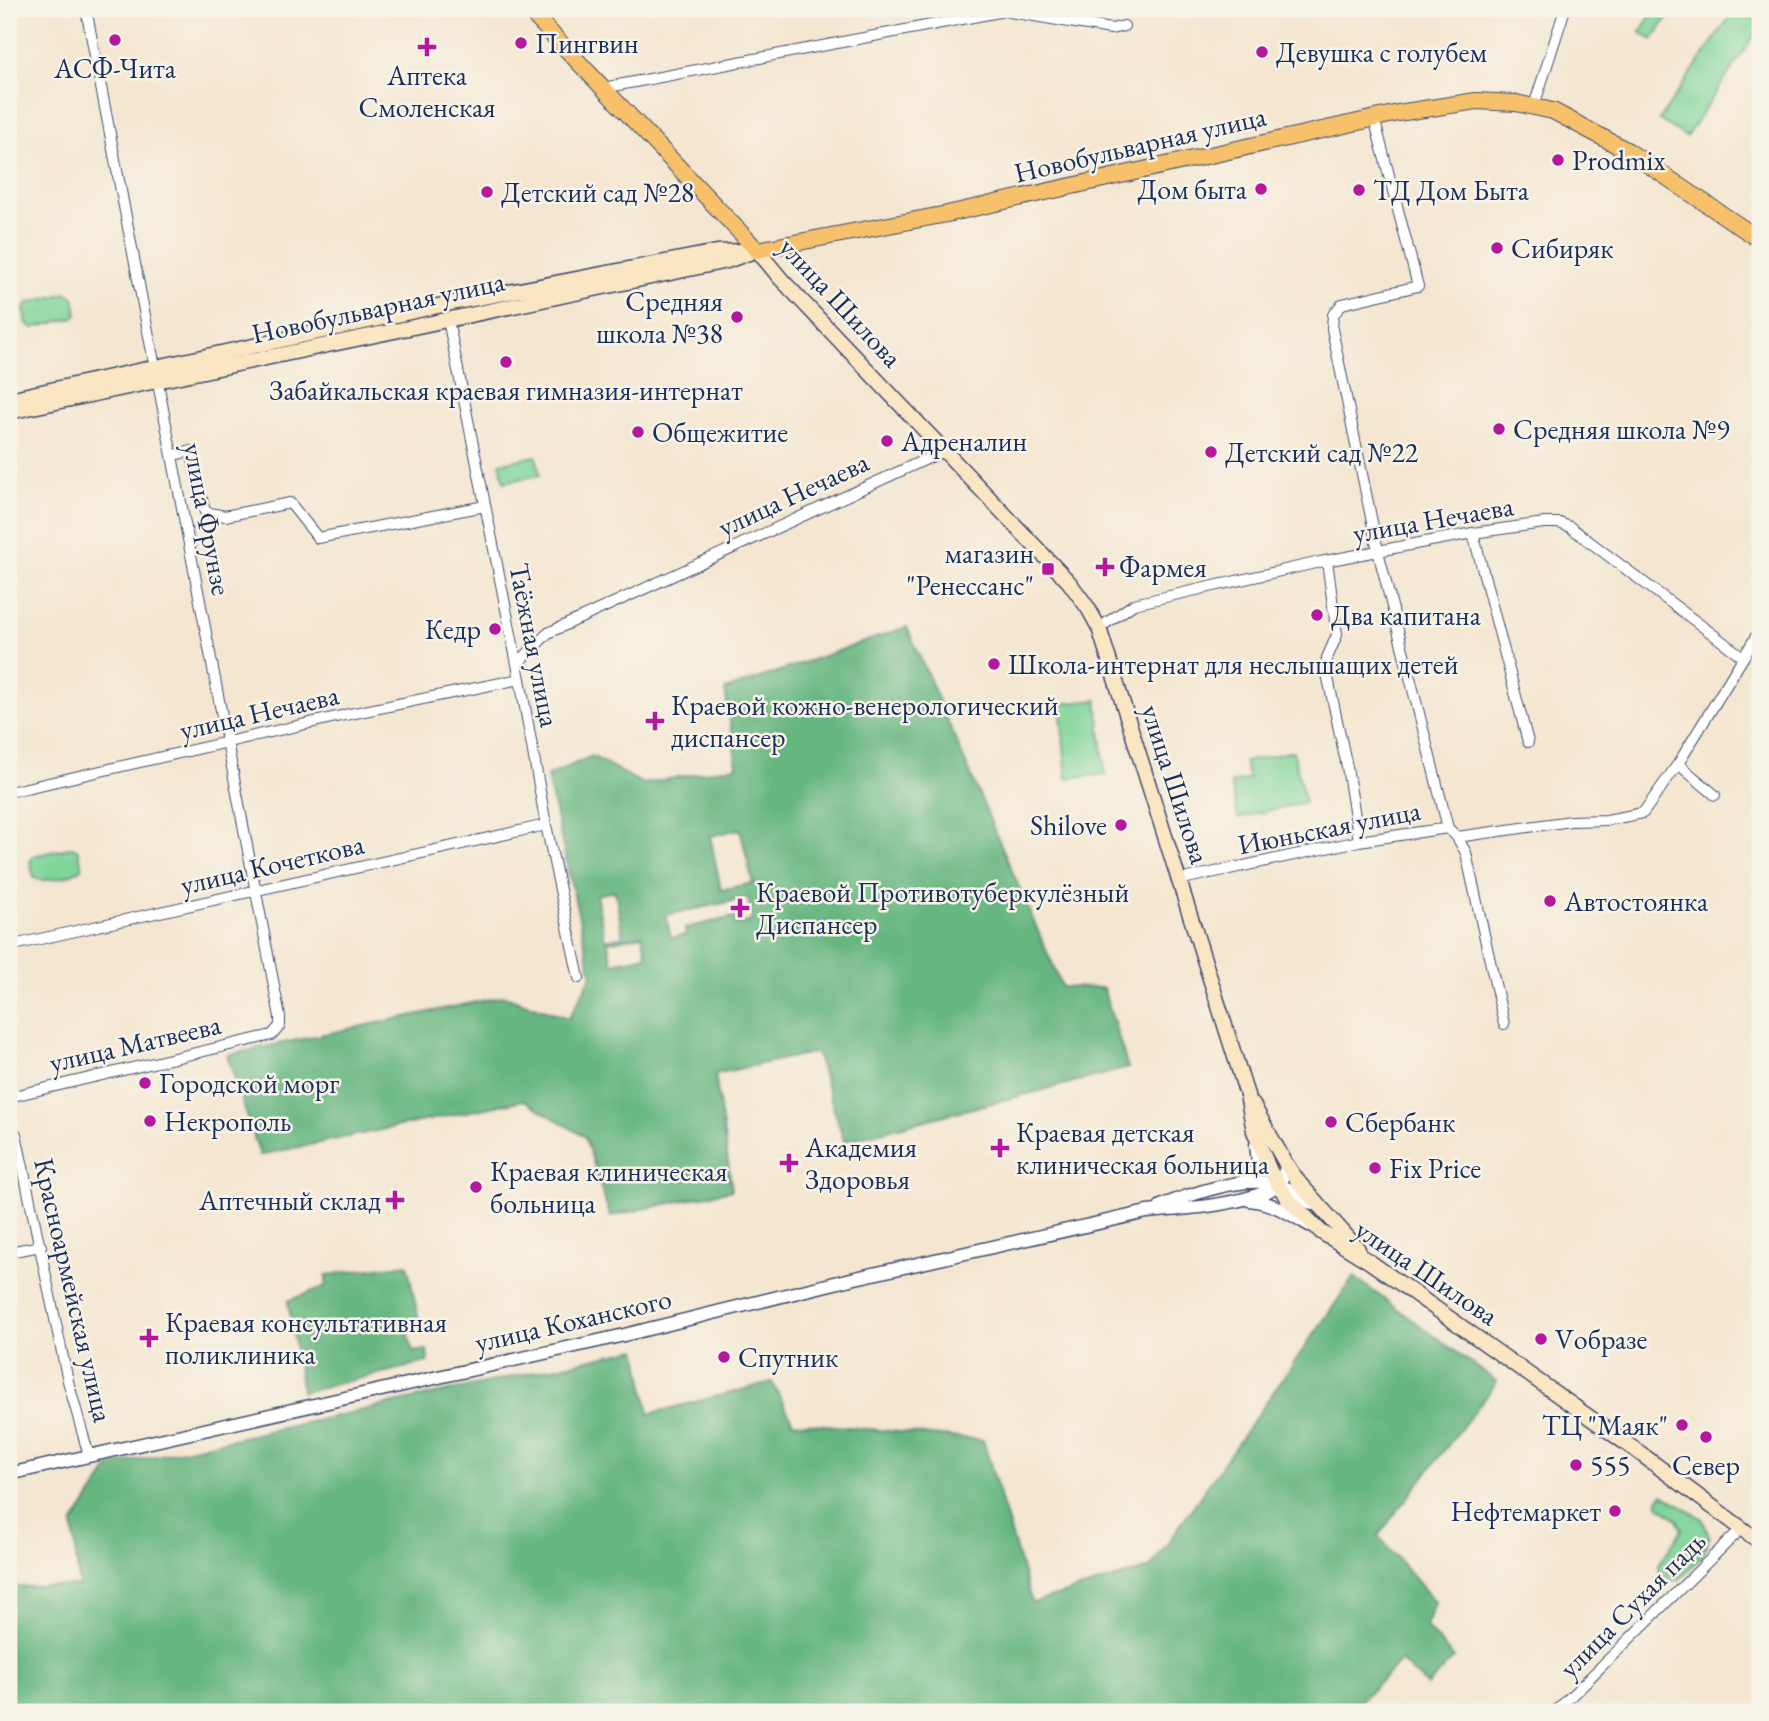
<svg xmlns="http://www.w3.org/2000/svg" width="1769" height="1721" font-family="'EB Garamond',serif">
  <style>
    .green { fill: #7ed498; stroke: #4c827b; stroke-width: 2 }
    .forest { fill: #66b680; stroke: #40726f; stroke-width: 2; fill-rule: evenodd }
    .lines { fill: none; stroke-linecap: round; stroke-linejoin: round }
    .minor-casing { stroke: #3c4a6f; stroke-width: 12 }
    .tertiary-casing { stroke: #3c4a6f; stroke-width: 15 }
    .secondary-casing { stroke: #3c4a6f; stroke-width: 17 }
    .primary-casing { stroke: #3c4a6f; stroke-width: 18 }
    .minor { stroke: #fff; stroke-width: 10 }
    .tertiary { stroke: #fff; stroke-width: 12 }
    .secondary { stroke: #fbe6c4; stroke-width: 14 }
    .primary { stroke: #f6c16b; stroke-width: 16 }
    .poi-dot { fill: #b5179e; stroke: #f7f3e8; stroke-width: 2.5 }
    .labels { text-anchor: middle; stroke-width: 5; stroke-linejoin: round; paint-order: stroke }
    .poi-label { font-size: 28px; fill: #1b2f5e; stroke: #f7f3e8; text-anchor: start }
    .street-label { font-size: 28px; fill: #1b2f5e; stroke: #f7f3e8 }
  </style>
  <rect width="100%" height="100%" fill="#f7f3e8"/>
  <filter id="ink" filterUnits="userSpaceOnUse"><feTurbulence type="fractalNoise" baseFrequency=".0143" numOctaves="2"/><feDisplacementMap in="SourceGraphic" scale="14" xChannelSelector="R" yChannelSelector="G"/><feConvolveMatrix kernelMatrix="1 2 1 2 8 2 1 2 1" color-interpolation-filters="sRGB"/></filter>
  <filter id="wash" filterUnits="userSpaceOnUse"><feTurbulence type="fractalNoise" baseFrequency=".00686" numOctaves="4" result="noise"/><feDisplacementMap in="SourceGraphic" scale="28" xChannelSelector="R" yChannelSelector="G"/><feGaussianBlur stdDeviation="1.57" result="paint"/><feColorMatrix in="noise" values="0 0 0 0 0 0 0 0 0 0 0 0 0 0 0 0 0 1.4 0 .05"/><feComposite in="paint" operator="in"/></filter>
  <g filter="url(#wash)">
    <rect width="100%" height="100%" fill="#f4e6d0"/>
    <path class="green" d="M1655,9H1674L1652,40L1640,32Z
      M1735,9H1760V27L1686,137L1659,120Z
      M67,293L74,297L77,314L73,318L33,328L27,324L24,309L28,303Z
      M536,456L540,475L504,482L500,463Z
      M1097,700L1105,774L1067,778L1060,704Z
      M1293,751L1305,802L1238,818L1231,783L1249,779L1244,762Z
      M73,847L78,850L82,867C73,877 45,883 34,878L30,861L34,856Z
      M1663,1494L1702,1519L1710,1535L1702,1556L1679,1580H1671L1659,1571V1564L1682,1530L1677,1519L1658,1505V1499Z"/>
    <path class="forest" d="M907,627L1062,987L1103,988L1128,1068L844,1141L816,1052L715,1074L732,1190L610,1216L585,1137L524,1100L260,1155L227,1055L504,996L569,1018L592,975L547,776L592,756L643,784L737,766L725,690ZM740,829L753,883L721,890L710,836ZM615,891L623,936L605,940L596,895ZM748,898L752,921L736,925L734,917L685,928L686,935L671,938L666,915ZM642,935L647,956L612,963L608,942Z
      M407,1264L419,1321L406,1325L413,1352L427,1350L428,1362L302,1392L288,1301L326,1286V1275Z
      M1354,1277L1497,1382L1378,1536L1435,1602L1426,1627L1454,1658L1427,1686L1401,1661L1349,1712H9V1587L79,1586L73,1524L111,1466L637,1349L649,1414L772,1382L793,1422L983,1440L1032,1603L1150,1568Z"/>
  </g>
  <g filter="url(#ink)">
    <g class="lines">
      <g class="minor-casing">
        <path id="minor" d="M1003,9L1004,11L1111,29L1124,26
          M603,88L1004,11
          M1534,106L1565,9
          M1374,118L1418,286L1342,304L1333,315L1332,329L1378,551L1448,828L1457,837L1466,853L1504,1024
          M448,320L520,679L546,825L579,978
          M174,455L191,451L205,512L225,516L290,503L318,538L485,506
          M1473,533L1528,742
          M1327,561L1337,635L1327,658L1326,669L1347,767L1359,841
          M1099,628L1134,604L1320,562L1473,533L1544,523H1559L1570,527L1743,657
          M517,664L548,633L944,451
          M1678,764L1715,795
          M9,792L345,715L520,679
          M1457,837L1571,821L1607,820L1643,813L1678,764L1760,630
          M1178,880L1359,841L1448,828
          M9,946L546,825
          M9,1097L272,1035L280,1026V1017L86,9
          M16,1134L68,1381L89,1456
          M9,1252L41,1246
          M1555,1712L1741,1529"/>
      </g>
      <g class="tertiary-casing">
        <path id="tertiary" d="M1242,1182C1260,1171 1259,1165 1256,1145
          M1249,1200C1272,1202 1291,1214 1309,1225
          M1161,1206C1191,1194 1247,1174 1279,1185C1291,1189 1301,1196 1312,1204
          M9,1474L620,1336L851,1279L1147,1212C1183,1209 1230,1206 1263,1193C1277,1188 1285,1178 1286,1164"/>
      </g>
      <g class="secondary-casing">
        <path id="secondary" d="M757,250L781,279L1069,582L1088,608L1099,628L1247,1095L1254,1131L1270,1171L1287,1198L1321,1232L1370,1262L1637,1451L1760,1542
          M9,399L452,303L717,252L742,251
          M9,412L727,261L757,250
          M1253,1105L1286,1164L1300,1184L1358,1249"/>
      </g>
      <g class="primary-casing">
        <path id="primary" d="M528,9L757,250L947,214L1398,113L1476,101L1516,103L1553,111L1628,151L1760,240"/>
      </g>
      <use href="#minor" class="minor"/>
      <use href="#tertiary" class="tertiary"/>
      <use href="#secondary" class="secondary"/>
      <use href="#primary" class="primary"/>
    </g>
  </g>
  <g class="poi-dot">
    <circle cx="115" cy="40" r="7"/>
    <circle cx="521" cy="43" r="7"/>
    <path d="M423.5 36.5h7v7h7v7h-7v7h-7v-7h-7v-7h7z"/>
    <circle cx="1262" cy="52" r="7"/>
    <circle cx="1558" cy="160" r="7"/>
    <circle cx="1261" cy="189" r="7"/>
    <circle cx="1359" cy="190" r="7"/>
    <circle cx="487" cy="192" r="7"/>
    <circle cx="1497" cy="248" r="7"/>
    <circle cx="737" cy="317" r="7"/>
    <circle cx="506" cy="362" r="7"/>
    <circle cx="1499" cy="429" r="7"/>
    <circle cx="638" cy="432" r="7"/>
    <circle cx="887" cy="441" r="7"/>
    <circle cx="1211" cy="452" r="7"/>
    <path d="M1101.5 556.5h7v7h7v7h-7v7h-7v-7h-7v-7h7z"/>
    <rect x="1041" y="562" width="14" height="14" rx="3.5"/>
    <circle cx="1317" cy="615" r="7"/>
    <circle cx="495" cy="629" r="7"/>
    <circle cx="994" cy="664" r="7"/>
    <path d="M651.5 710.5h7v7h7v7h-7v7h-7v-7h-7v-7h7z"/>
    <circle cx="1121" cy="825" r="7"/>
    <circle cx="1550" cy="901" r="7"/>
    <path d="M736.5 897.5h7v7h7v7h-7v7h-7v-7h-7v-7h7z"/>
    <circle cx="145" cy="1083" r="7"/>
    <circle cx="150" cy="1121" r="7"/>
    <circle cx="1331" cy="1122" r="7"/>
    <path d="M996.5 1137.5h7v7h7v7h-7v7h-7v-7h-7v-7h7z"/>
    <path d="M785.5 1152.5h7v7h7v7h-7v7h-7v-7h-7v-7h7z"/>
    <circle cx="1375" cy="1168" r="7"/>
    <circle cx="476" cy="1187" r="7"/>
    <path d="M391.5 1189.5h7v7h7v7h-7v7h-7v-7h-7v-7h7z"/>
    <path d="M145.5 1327.5h7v7h7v7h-7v7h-7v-7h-7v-7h7z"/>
    <circle cx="1541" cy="1339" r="7"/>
    <circle cx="724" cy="1357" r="7"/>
    <circle cx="1682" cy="1425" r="7"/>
    <circle cx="1706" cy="1437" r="7"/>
    <circle cx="1576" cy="1465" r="7"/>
    <circle cx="1615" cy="1511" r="7"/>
  </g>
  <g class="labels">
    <g class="poi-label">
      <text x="535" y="53">Пингвин</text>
      <text x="1276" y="62">Девушка с голубем</text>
      <text x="115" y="78" text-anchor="middle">АСФ-Чита</text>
      <text x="427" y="85" text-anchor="middle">Аптека<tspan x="427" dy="32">Смоленская</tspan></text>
      <text x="1572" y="170">Prodmix</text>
      <text x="1247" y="199" text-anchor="end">Дом быта</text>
      <text x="1373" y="200">ТД Дом Быта</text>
      <text x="501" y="202">Детский сад №28</text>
      <text x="1511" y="258">Сибиряк</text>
      <text x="723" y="311" text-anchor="end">Средняя<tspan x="723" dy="32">школа №38</tspan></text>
      <text x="506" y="400" text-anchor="middle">Забайкальская краевая гимназия-интернат</text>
      <text x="1513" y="439">Средняя школа №9</text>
      <text x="652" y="442">Общежитие</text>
      <text x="901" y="451">Адреналин</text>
      <text x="1225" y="462">Детский сад №22</text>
      <text x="1034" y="563" text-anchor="end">магазин<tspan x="1034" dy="32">"Ренессанс"</tspan></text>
      <text x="1119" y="577">Фармея</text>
      <text x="1331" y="625">Два капитана</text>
      <text x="481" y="639" text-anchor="end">Кедр</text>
      <text x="1008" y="674">Школа-интернат для неслышащих детей</text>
      <text x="671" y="715">Краевой кожно-венерологический<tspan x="671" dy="32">диспансер</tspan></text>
      <text x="1107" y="835" text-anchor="end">Shilove</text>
      <text x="756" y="902">Краевой Противотуберкулёзный<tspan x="756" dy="32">Диспансер</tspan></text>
      <text x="1564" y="911">Автостоянка</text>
      <text x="159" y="1093">Городской морг</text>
      <text x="164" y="1131">Некрополь</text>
      <text x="1345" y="1132">Сбербанк</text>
      <text x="1016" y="1142">Краевая детская<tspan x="1016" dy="32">клиническая больница</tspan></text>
      <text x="805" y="1157">Академия<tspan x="805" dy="32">Здоровья</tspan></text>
      <text x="1389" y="1178">Fix Price</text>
      <text x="490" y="1181">Краевая клиническая<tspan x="490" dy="32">больница</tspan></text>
      <text x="381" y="1210" text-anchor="end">Аптечный склад</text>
      <text x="165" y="1332">Краевая консультативная<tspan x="165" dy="32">поликлиника</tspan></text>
      <text x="1555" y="1349">Vобразе</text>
      <text x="738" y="1367">Спутник</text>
      <text x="1668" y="1435" text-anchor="end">ТЦ "Маяк"</text>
      <text x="1590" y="1475">555</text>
      <text x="1706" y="1475" text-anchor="middle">Север</text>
      <text x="1601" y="1521" text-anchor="end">Нефтемаркет</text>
    </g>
    <g class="street-label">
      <text transform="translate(1140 144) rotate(-13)" y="10">Новобульварная улица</text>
      <text transform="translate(841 302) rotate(47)" y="10">улица Шилова</text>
      <text transform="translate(378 307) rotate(-12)" y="10">Новобульварная улица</text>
      <text transform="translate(793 494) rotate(-25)" y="10">улица Нечаева</text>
      <text transform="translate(208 519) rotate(79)" y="10">улица Фрунзе</text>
      <text transform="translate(1433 519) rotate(-10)" y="10">улица Нечаева</text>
      <text transform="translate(535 645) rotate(79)" y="10">Таёжная улица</text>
      <text transform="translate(259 712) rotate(-13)" y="10">улица Нечаева</text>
      <text transform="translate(1176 784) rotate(72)" y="10">улица Шилова</text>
      <text transform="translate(1329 827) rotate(-11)" y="10">Июньская улица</text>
      <text transform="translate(272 864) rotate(-13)" y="10">улица Кочеткова</text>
      <text transform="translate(135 1043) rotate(-13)" y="10">улица Матвеева</text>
      <text transform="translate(1427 1272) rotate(34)" y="10">улица Шилова</text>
      <text transform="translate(74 1290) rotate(77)" y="10">Красноармейская улица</text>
      <text transform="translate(573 1320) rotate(-13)" y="10">улица Коханского</text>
      <text transform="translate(1632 1604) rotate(-45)" y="10">улица Сухая падь</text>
    </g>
  </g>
  <rect width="1769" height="1721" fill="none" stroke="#f7f3e8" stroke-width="35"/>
</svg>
